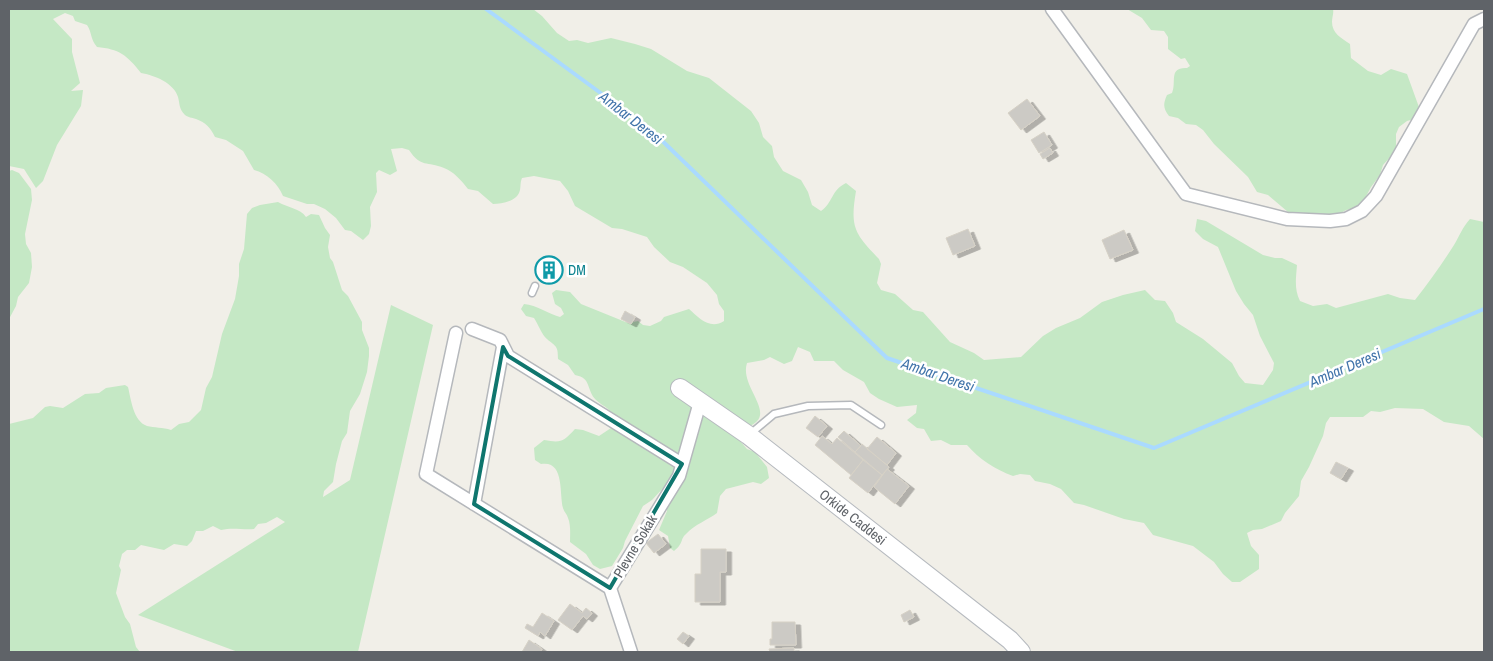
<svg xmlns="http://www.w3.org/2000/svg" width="1493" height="661" font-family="'Archivo Narrow',sans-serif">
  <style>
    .green { fill: #c5e8c5 }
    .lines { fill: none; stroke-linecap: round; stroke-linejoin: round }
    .stream { stroke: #aadaff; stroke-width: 4 }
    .building { fill: #cccac5; stroke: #d6d1c6; filter: url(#shadow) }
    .lane-casing { stroke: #b5b8bc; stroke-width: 9 }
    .street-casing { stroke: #b5b8bc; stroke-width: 15 }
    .secondary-casing { stroke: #b6babf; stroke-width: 20 }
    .lane { stroke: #fff; stroke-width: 6 }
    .street { stroke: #fff; stroke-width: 12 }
    .secondary { stroke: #fff; stroke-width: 18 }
    .marked { fill: none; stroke: #0f766e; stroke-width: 4; stroke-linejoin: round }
    .labels { text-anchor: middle; stroke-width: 5; stroke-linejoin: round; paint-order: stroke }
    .culture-label { font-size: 14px; fill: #0d838f; stroke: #fff; text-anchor: start }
    .street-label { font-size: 14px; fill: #5f6368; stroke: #fff }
    .water-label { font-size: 15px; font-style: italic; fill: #4174aa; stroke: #fff }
  </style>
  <defs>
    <filter id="shadow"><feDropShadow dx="5.5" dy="3" stdDeviation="0" flood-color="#0004"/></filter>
  </defs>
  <rect width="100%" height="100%" fill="#f1efe8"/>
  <path class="green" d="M9,9H533L542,16L557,33L569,41L577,40L588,43L611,38L635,44L651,49L687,71L709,78L751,111L759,123L763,137L772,146L774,157L783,171L801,180L808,192L812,205L821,211C833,203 831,190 846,183L856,191C850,227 854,233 879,259L881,264L877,283L881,290L895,294L913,310L923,312L950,342L974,353L984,360L1021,357L1043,336L1056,328L1080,318L1102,302L1123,295L1145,290L1155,300L1165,301L1173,313L1176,322L1203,339L1232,363L1239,376L1245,383L1263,385L1273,370L1274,363L1260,336L1253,315L1244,304L1236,291L1218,247L1203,239L1195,231L1197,219L1206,221L1263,255L1275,258H1282L1297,265C1296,278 1294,289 1300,301L1313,306L1327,304L1336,308L1388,294L1400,298L1415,300C1429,282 1442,264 1454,245C1460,235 1462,228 1470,219L1484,222L1483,232L1484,234V439L1469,426L1444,422L1423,409L1395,408L1380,412L1371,411L1363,417H1330L1326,423L1323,436L1309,467L1301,481L1299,496L1285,513L1281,521L1262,529L1253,530L1247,533L1251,546L1259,555V569L1240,582H1232L1223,574L1214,562L1193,546L1153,535L1144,523L1124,519L1084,505L1074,503L1061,489L1050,484L1035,481L1030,475L1020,474L1013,476C996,470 979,459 967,445H951L941,440L931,441L924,429L917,428L907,420L916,413L917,405L897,407L879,399L870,393L864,382L843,370L834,361H814L810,352L798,347L792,361L784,364L770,357L764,360L747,363C738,390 789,421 735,430L740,441L747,449L755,452L767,467L769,478L761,484L753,482L726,489L720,496L717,513C708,520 695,524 686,534C680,539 684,543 674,551L670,548L668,536L659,530L667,511L665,486L652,500L643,506L625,541L623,548L612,566L600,569L593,565L586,554L570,542C570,535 571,525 568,518C567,514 564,512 563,508C559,494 565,460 541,464L535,460L534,448L544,440C561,443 563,442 575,429L583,430L599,436L611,428L615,420C609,406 606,409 596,400C586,390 592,378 575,375L568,365L558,359C558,345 556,347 547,339C542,335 538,324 534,318L526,316L521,309L524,304C537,305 548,314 560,317L564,314L561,308L555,304L552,293L556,290L570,292L581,304L628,323L638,321L643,325L650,326L661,321L664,317L689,309C699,318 710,330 724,321V311L719,304L717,295L707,283L683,267L670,262L654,247L647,237L622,229L612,228L575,206L568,191L560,181L534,176L522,178C520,183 521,185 520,190C518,201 502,204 493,204L478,191L468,189C462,181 453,171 444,168C427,161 421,168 409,150L402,148L391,149L397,171L390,175L379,170L376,173L377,192L370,207L371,226L369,234L363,240L351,231L345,230L336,218L325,209L314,204H307L283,196C278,184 267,173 254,170L243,151L226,140L215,137C210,127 206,123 196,119C191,117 189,118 185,115C179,109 180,105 178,97C174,83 154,75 141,73C127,55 119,49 97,47C90,39 92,32 87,25L75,21L73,16L65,13L53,19L72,39V52L80,83L71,91L83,90L81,106L57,145L43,181L36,188L24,169L9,166Z
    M1127,9H1333C1334,13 1332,17 1332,22C1332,33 1341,38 1350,44L1351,58L1368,71L1381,75L1391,69L1407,74L1420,110L1414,119L1407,121L1399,127L1396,134V148L1394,153L1383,165L1380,175L1371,187L1362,204L1357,208L1346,210L1339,214L1330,215L1324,218L1295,214L1288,212L1268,195L1257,192L1248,177L1214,144L1203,130L1196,125L1186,124L1178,118L1169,116C1163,108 1163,104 1167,95L1172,93C1177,82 1168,67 1187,68L1190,66L1185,58L1181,59L1168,49V37L1164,31L1151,30L1142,18Z
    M12,170L19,173L31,189L32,200L25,234L26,244L31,253L32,267L29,283L18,297L16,306L9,319V171Z
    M278,202C288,208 300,208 306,217L311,214L319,215L325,228L330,235L328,247L330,258L333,262L342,290L348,296L362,322V330L369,348V356L367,372L360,394L350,411L347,433L342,441L336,464L333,482L324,491L323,497L350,480L391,305L433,325L358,652H238L138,615L285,522L277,517L266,523L258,524L254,529C242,530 233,527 221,530L213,526L203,531H196L192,541L187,546L174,544L164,550L141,545L135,550H127L122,554L119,566L121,570L116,593L125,617L130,624L136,647L140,652H9V424L33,418L45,407L50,406L63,408L85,394L99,393L106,388L125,385L128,387C131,399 133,421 147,426C154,428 163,427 171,430L179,424L189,422L201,410L206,388L212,377L222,334L235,299L239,276V264L244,249L247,214L252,208L260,205Z"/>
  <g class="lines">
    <path class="stream" d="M486,9L651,130L887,358L1154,448L1484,309"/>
  </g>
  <path class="building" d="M1027,99L1040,116L1021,130L1008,113Z
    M1044,132L1052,145L1039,153L1031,140Z
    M1050,148L1053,153L1043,159L1040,154Z
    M968,229L975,246L953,255L946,238Z
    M1124,230L1133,250L1110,259L1102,240Z
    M545,262L557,271L552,278L541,269Z
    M625,311L635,317L631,324L621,319Z
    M815,416L827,426L818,437L806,428Z
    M844,431L861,446L855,452L838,437Z
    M822,436L832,444L837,438L863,460L851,475L815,445Z
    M877,437L896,453L887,465L867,449Z
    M862,444L889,467L882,475L855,452Z
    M863,460L882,475L868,493L849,478Z
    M1336,462L1348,468L1341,479L1330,473Z
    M887,469L909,486L895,504L874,487Z
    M658,534L666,544L654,553L646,543Z
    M701,549H726V572H720V602H695V574H701Z
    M570,604L582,613L586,608L592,613L587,619L583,616L572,630L558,620Z
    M910,610L914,617L904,622L901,615Z
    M542,613L554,621L545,636L540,632L538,636L525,628L527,624L533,627Z
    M772,622H795L796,645H770V639H772Z
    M683,632L689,636L683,644L677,639Z
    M529,640L542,649L540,652H522Z
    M794,648V652H770L769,649Z"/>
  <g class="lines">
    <g class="lane-casing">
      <path id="lane" d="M532,293L535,286
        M749,435L774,414L808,406L851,405L881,425"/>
    </g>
    <g class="street-casing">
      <path id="street" d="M1052,9L1186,194L1287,219L1330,221L1346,219L1362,211L1376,196L1474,24L1484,19
        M472,329L500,340L508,356L682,464
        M456,333L426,474L610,588
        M474,504L503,347
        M631,652L610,588L679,476L700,402"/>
    </g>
    <g class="secondary-casing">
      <path id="secondary" d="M680,388L748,435L1010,640L1021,652"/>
    </g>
    <use href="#lane" class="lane"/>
    <use href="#street" class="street"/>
    <use href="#secondary" class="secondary"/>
  </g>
  <path class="marked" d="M503,347L508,356L682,464L610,588L474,504Z"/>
  <defs>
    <g id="building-ring" transform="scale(1.4375)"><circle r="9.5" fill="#fff" stroke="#0f9aa8" stroke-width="1.5"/><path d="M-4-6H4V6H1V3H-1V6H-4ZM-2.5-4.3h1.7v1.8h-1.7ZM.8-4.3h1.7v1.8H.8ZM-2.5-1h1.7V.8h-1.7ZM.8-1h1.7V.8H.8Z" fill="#0f9aa8"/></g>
  </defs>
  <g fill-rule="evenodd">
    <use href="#building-ring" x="549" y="270"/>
  </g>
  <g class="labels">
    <g class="culture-label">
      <text x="568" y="275">DM</text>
    </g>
    <g class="street-label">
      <text transform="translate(853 517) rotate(38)" y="5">Orkide Caddesi</text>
      <text transform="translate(635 546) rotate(-59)" y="5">Plevne Sokak</text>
    </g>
    <g class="water-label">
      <text transform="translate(631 118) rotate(38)" y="5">Ambar Deresi</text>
      <text transform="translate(1345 368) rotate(-23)" y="5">Ambar Deresi</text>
      <text transform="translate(938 375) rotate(19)" y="5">Ambar Deresi</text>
    </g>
  </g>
  <rect width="1493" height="661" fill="none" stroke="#5f6368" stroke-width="20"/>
</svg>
